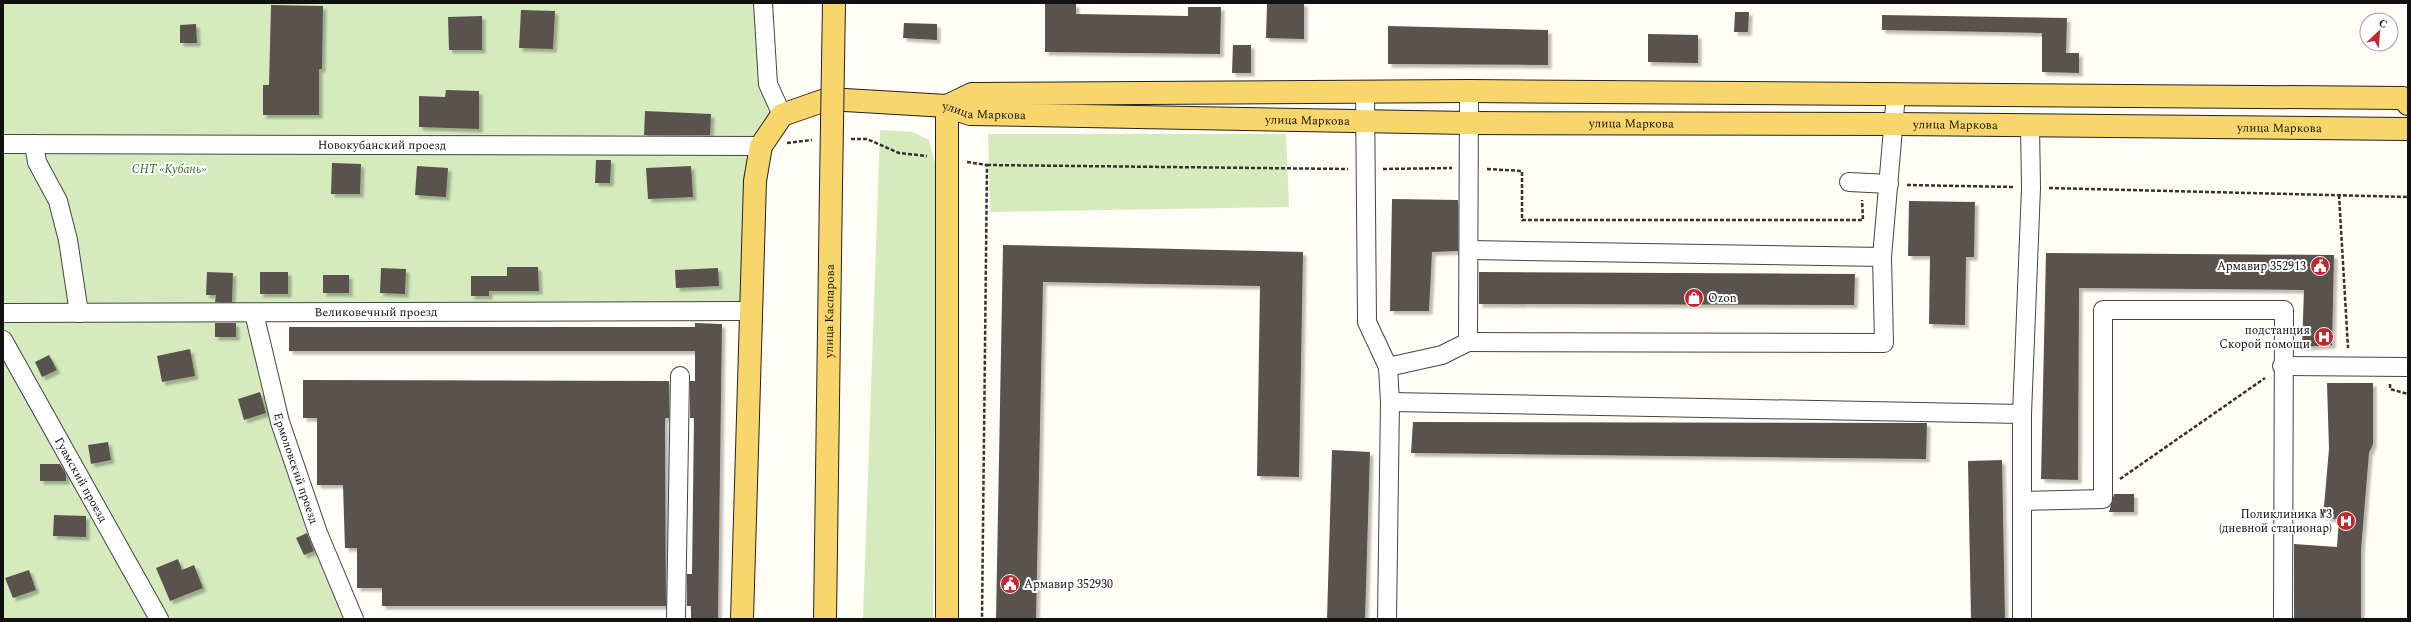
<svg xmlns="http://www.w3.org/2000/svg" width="2411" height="622" font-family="Spectral,serif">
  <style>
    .green { fill: #d5ebbd }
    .building { fill: #5a524d; filter: url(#shadow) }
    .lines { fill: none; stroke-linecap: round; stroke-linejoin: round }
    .minor-casing { stroke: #444; stroke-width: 20 }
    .major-casing { stroke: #222; stroke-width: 24 }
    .path { stroke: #333; stroke-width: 2.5; stroke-dasharray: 4 2; stroke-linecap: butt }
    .minor { stroke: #fff; stroke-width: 18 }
    .major { stroke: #f9d66b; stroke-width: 22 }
    .major-bridge-casing { stroke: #222; stroke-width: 24; stroke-linecap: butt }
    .major-bridge { stroke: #f9d66b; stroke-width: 22 }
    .labels { text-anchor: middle; stroke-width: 4; stroke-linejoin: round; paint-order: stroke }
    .street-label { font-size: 12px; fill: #111; stroke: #fff }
    .park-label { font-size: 12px; font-style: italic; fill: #2f6b1f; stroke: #fff }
    .poi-label { font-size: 12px; fill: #111; stroke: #fff; text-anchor: end }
  </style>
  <defs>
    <filter id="shadow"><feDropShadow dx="3.5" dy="3.5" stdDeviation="1" flood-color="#0004"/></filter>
  </defs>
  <rect width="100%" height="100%" fill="#fffdf5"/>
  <path class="green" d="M3,3H763L782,115L761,146L750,311L254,313L280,422L354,619H3Z
    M880,130L913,132L929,140L937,171L933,619H863Z
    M988,134H1286L1289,207L990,212Z"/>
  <path class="building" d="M1267,3H1304V39L1266,38Z
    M1045,4H1076V14L1188,16V7H1221L1220,54L1045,52Z
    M271,5L323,6L322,69H319V115H263V85H269Z
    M521,10L555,11L553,49L519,48Z
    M1735,12H1749L1748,32H1734Z
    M1882,15L2067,18L2066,53H2079V73L2042,72V33L1882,30Z
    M482,16V50H449L448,17Z
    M904,23L937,24V40L903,38Z
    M196,24L197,43H180V25Z
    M1388,26L1548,30V65L1388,64Z
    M1648,34L1698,35V63L1648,62Z
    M1233,45H1251V73H1232Z
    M446,90L479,91V129L419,127V96L445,97Z
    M645,111L711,114L710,135H644Z
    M596,160H611L610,183H595Z
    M332,163L361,164L360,194H331Z
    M417,166L448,168L446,197L415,195Z
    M691,166L693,197L648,199L646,168Z
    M1392,199L1458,200V251L1432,252L1429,311H1390Z
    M1909,201L1975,202L1974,257H1966L1965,325L1929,324L1930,256H1908Z
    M1003,245L1303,252L1299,477L1257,476L1260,286L1043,282L1036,619H996Z
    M2046,253L2334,255L2332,345L2302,347L2304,290L2079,288L2078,480L2041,479Z
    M507,267H538L539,291H489V296H471V276H507Z
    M381,268L406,269L405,294L380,293Z
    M718,268L719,286L676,288L675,270Z
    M207,272L233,273L232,302H215L216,295H206Z
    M260,272H288V294H260Z
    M1479,272L1855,274L1854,305L1479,304Z
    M323,275H349V293H323Z
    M215,323H236V337H215Z
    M695,323L722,324L718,619H691V606H687V574H692L694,418H690V381H695V351H289V327H695Z
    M190,349L195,376L162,382L157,356Z
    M49,355L57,370L42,377L35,362Z
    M303,380L669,381V418H665L666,606H382V588H357V548H345L343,485H317V418H303Z
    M2327,383H2373V444L2369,453L2361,550V619H2294V544L2337,547L2339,519L2323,518L2329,449Z
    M260,392L266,413L244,420L238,399Z
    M1413,422L1927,423L1926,459L1411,453Z
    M108,442L111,460L91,464L88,445Z
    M1332,450L1370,452L1365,619H1327Z
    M2002,460L2005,619H1971L1968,461Z
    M40,464H60L66,474V481H40Z
    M2114,494H2134V512H2109Z
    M54,515L86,516V537L53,536Z
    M307,533L314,551L304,555L296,538Z
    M178,559L182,570L194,565L203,588L170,601L156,568Z
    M29,570L36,590L13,598L5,578Z"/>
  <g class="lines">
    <g class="minor-casing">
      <g id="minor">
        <path d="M763,3L768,84L782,115"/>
        <path d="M1365,91L1367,322L1388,367"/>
        <path id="s1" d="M3,144L761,146"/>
        <path d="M34,144L37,162L58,201L68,240L79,313"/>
        <path d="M1849,182L1889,184"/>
        <path d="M1470,250L1882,257"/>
        <path id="s2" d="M3,313L750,311"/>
        <path id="s3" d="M254,313L280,422L318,533L354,619"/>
        <path id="s4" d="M3,340L159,619"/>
        <path d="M1468,342L1884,343L1882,257L1896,94"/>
        <path d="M2282,366L2408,367"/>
        <path d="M1390,402L2022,414L2031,188L2030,125"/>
        <path d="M2022,414V501L2103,499V310H2284L2283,619"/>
        <path d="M676,619L680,376"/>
        <path d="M1387,619L1390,402L1388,367L1442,355L1468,342L1469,91"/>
        <path d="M2022,619V501"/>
      </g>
    </g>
    <g class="major-casing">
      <g id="major">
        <path d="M947,106L972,94L1469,91L2403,98L2408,104"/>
        <path id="s5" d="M742,619L755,181L761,146L782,115L828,99L947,106L970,114L1468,123L1895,124L2408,129"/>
        <path id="s6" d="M825,619L831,185"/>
        <path d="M947,619V106"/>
      </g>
    </g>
    <path class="path" d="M851,139H867L899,153L927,156
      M787,143L812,140
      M967,162L987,165L982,619
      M987,165L1348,169
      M1383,169L1452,168
      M1487,169L1522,171V220H1863L1862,200
      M1907,185L2014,187
      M2049,188L2408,197
      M2339,195L2348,348
      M2390,384V389L2408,394
      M2120,479L2265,378"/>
    <use href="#minor" class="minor"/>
    <use href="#major" class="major"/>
    <g class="major-bridge-casing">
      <path id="major-bridge" d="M831,185L834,3"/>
    </g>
    <use href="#major-bridge" class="major-bridge"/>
  </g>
  <defs>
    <g id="civic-disc" transform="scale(1)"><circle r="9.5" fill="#c4262e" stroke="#fff"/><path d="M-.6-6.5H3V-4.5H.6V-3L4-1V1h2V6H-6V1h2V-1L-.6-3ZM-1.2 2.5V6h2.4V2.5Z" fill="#fff"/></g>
    <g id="shop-disc" transform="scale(1)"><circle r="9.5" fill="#c4262e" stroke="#fff"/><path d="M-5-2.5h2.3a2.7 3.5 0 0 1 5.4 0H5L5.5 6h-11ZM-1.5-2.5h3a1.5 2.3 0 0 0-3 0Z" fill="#fff"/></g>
    <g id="hospital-disc" transform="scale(1)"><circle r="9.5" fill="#c4262e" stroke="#fff"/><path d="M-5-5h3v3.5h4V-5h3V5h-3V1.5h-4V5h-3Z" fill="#fff"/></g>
  </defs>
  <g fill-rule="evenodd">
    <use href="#civic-disc" x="2320" y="266"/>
    <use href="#shop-disc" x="1694" y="298"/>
    <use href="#hospital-disc" x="2324" y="337"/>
    <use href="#hospital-disc" x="2346" y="521"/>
    <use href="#civic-disc" x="1010" y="584"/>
  </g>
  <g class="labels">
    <g class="street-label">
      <text dy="4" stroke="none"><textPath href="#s5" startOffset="717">улица Маркова</textPath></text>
      <text dy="4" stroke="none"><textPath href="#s5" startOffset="1041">улица Маркова</textPath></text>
      <text dy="4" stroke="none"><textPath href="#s5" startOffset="1365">улица Маркова</textPath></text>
      <text dy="4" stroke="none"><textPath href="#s5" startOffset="1689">улица Маркова</textPath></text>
      <text dy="4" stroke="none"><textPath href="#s5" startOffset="2013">улица Маркова</textPath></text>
      <text dy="4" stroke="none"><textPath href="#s1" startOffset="379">Новокубанский проезд</textPath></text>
      <text dy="4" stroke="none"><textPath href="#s6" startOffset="308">улица Каспарова</textPath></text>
      <text dy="4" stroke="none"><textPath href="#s2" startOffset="373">Великовечный проезд</textPath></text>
      <text dy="4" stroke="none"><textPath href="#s3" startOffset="161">Ермоловский проезд</textPath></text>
      <text dy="4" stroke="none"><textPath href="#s4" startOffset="160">Гуамский проезд</textPath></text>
    </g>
    <g class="park-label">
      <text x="169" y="173">СНТ «Кубань»</text>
    </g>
    <g class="poi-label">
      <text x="2306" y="270">Армавир 352913</text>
      <text x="1708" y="302" text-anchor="start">Ozon</text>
      <text x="2310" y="334">подстанция<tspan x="2310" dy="14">Скорой помощи</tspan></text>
      <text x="2332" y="518">Поликлиника №3<tspan x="2332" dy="14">(дневной стационар)</tspan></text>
      <text x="1024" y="588" text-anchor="start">Армавир 352930</text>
    </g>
  </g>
  <rect width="2411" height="622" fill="none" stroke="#111111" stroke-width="8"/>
  <g transform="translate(2379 32) rotate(26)"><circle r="19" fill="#ffffff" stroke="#a0a0a0"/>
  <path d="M0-3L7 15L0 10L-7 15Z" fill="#c4262e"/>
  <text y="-6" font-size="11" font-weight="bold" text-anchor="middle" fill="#111111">С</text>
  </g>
</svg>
